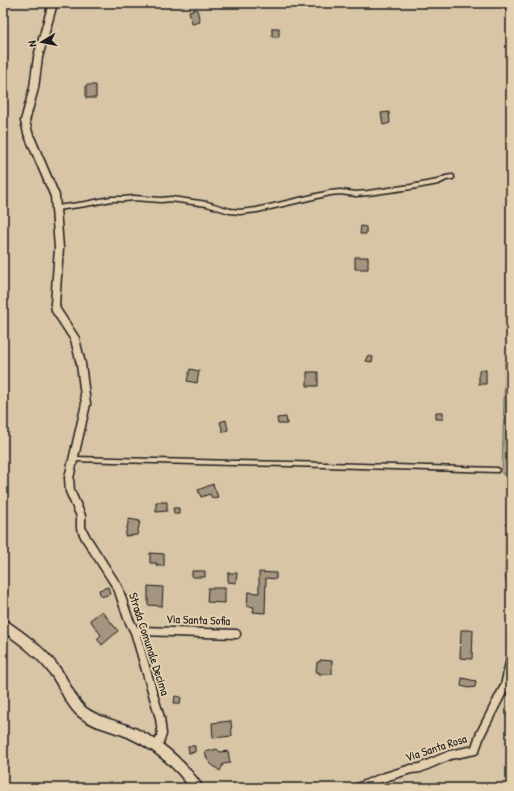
<svg xmlns="http://www.w3.org/2000/svg" width="514" height="791" font-family="'Patrick Hand',sans-serif">
  <style>
    .green { fill: #b9a98f; stroke: #6a6256 }
    .building { fill: #a39580; stroke: #1c1c1c }
    .lines { fill: none; stroke-linecap: round; stroke-linejoin: round }
    .lane-casing { stroke: #1c1c1c; stroke-width: 7 }
    .street-casing { stroke: #1c1c1c; stroke-width: 11 }
    .secondary-casing { stroke: #1c1c1c; stroke-width: 14 }
    .lane { stroke: #e4d0af; stroke-width: 4 }
    .street { stroke: #e4d0af; stroke-width: 8 }
    .secondary { stroke: #e4d0af; stroke-width: 11 }
    .labels { text-anchor: middle; stroke-width: 4; stroke-linejoin: round; paint-order: stroke }
    .street-label { font-size: 12px; fill: #1c1c1c; stroke: #e4d0af }
  </style>
  <rect width="100%" height="100%" fill="#d8c5a6"/>
  <filter id="ink" filterUnits="userSpaceOnUse"><feTurbulence type="fractalNoise" baseFrequency=".025" numOctaves="2"/><feDisplacementMap in="SourceGraphic" scale="8" xChannelSelector="R" yChannelSelector="G"/><feConvolveMatrix kernelMatrix="1 2 1 2 8 2 1 2 1" color-interpolation-filters="sRGB"/></filter>
  <g filter="url(#ink)">
    <path class="green" d="M505,362L511,363V598L505,578L508,474H502Z"/>
    <path class="building" d="M197,9L200,22L192,24L189,11Z
      M272,28H279V37H272Z
      M86,85H96V98H86Z
      M389,112L390,123L383,125L381,113Z
      M361,226L366,227V234H360Z
      M355,257H368V269H355Z
      M367,356L373,357L372,362L366,361Z
      M190,369L199,371L197,383L187,381Z
      M479,370H486V384H479Z
      M307,372H318V386H307Z
      M436,412H443V419H436Z
      M286,417L287,424H278L277,418Z
      M226,420L228,430L223,432L220,422Z
      M213,484L218,497L212,498L210,494L201,497L198,490Z
      M156,502H167V511L156,512Z
      M173,508H179V514H174Z
      M129,519L140,521L137,535L125,536Z
      M150,553L164,554V566H156L157,563H150Z
      M192,571H205V577H192Z
      M259,572L276,573V579L266,578L265,613L253,612L254,607L247,606L248,592L259,593Z
      M228,573H237L236,583L228,582Z
      M148,586L163,587L162,606L148,605Z
      M108,587L110,594L101,597L99,590Z
      M208,588H225V603L207,602Z
      M102,611L118,631L102,645L97,639L101,635L90,620Z
      M461,630H473L472,659L460,658Z
      M320,660L332,661V674H319V672H316L317,662H320Z
      M462,678L476,681L475,687L469,688L461,686Z
      M175,696L181,697L180,703H174Z
      M231,721L232,736L213,738L212,723Z
      M188,746H195V752L189,753Z
      M217,749L220,752L228,751L230,763L223,764L220,771L211,764L207,759L205,752Z"/>
    <g class="lines">
      <g class="lane-casing">
        <path id="lane" d="M57,208L86,204L111,199H124L134,198L161,200L171,199L207,204L230,211L240,212L257,210L330,193L340,192L356,194L368,193L411,187L438,182L446,178L452,177
          M74,459L235,463L291,464L497,470"/>
      </g>
      <g class="street-casing">
        <path id="street" d="M53,3L38,57L34,88L25,121L28,133L55,196L59,248L55,304L56,310L75,339L81,364L86,404L69,478L70,491L81,516V528L86,538L118,588L128,618L135,632L160,718L162,734L157,747
          M135,632L141,631L236,634
          M357,788L382,778L411,769L420,768L450,755L475,750L481,733L505,686L511,658"/>
      </g>
      <g class="secondary-casing">
        <path id="secondary" d="M3,625C22,638 41,652 55,671C64,683 69,699 80,710C93,722 113,725 130,732C157,744 180,764 197,788"/>
      </g>
      <use href="#lane" class="lane"/>
      <use href="#street" class="street"/>
      <use href="#secondary" class="secondary"/>
    </g>
  </g>
  <g class="labels">
    <g class="street-label">
      <text transform="translate(198 620) rotate(2)" y="4">Via Santa Sofia</text>
      <text transform="translate(149 644) rotate(72)" y="4">Strada Comunale Decima</text>
      <text transform="translate(436 748) rotate(-18)" y="4">Via Santa Rosa</text>
    </g>
  </g>
  <rect width="514" height="791" fill="none" stroke="#e4d0af" stroke-width="16"/>
  <rect x="8" y="8" width="498" height="775" fill="none" stroke="#1c1c1c" stroke-width="1.5" filter="url(#ink)"/>
  <g transform="translate(42 42) rotate(260)" stroke="#e4d0af" stroke-width="3" paint-order="stroke">
  <path d="M0-3L7 15L0 10L-7 15Z" fill="#1c1c1c"/>
  <text y="-6" font-size="11" font-weight="bold" text-anchor="middle" fill="#1c1c1c">N</text>
  </g>
</svg>
